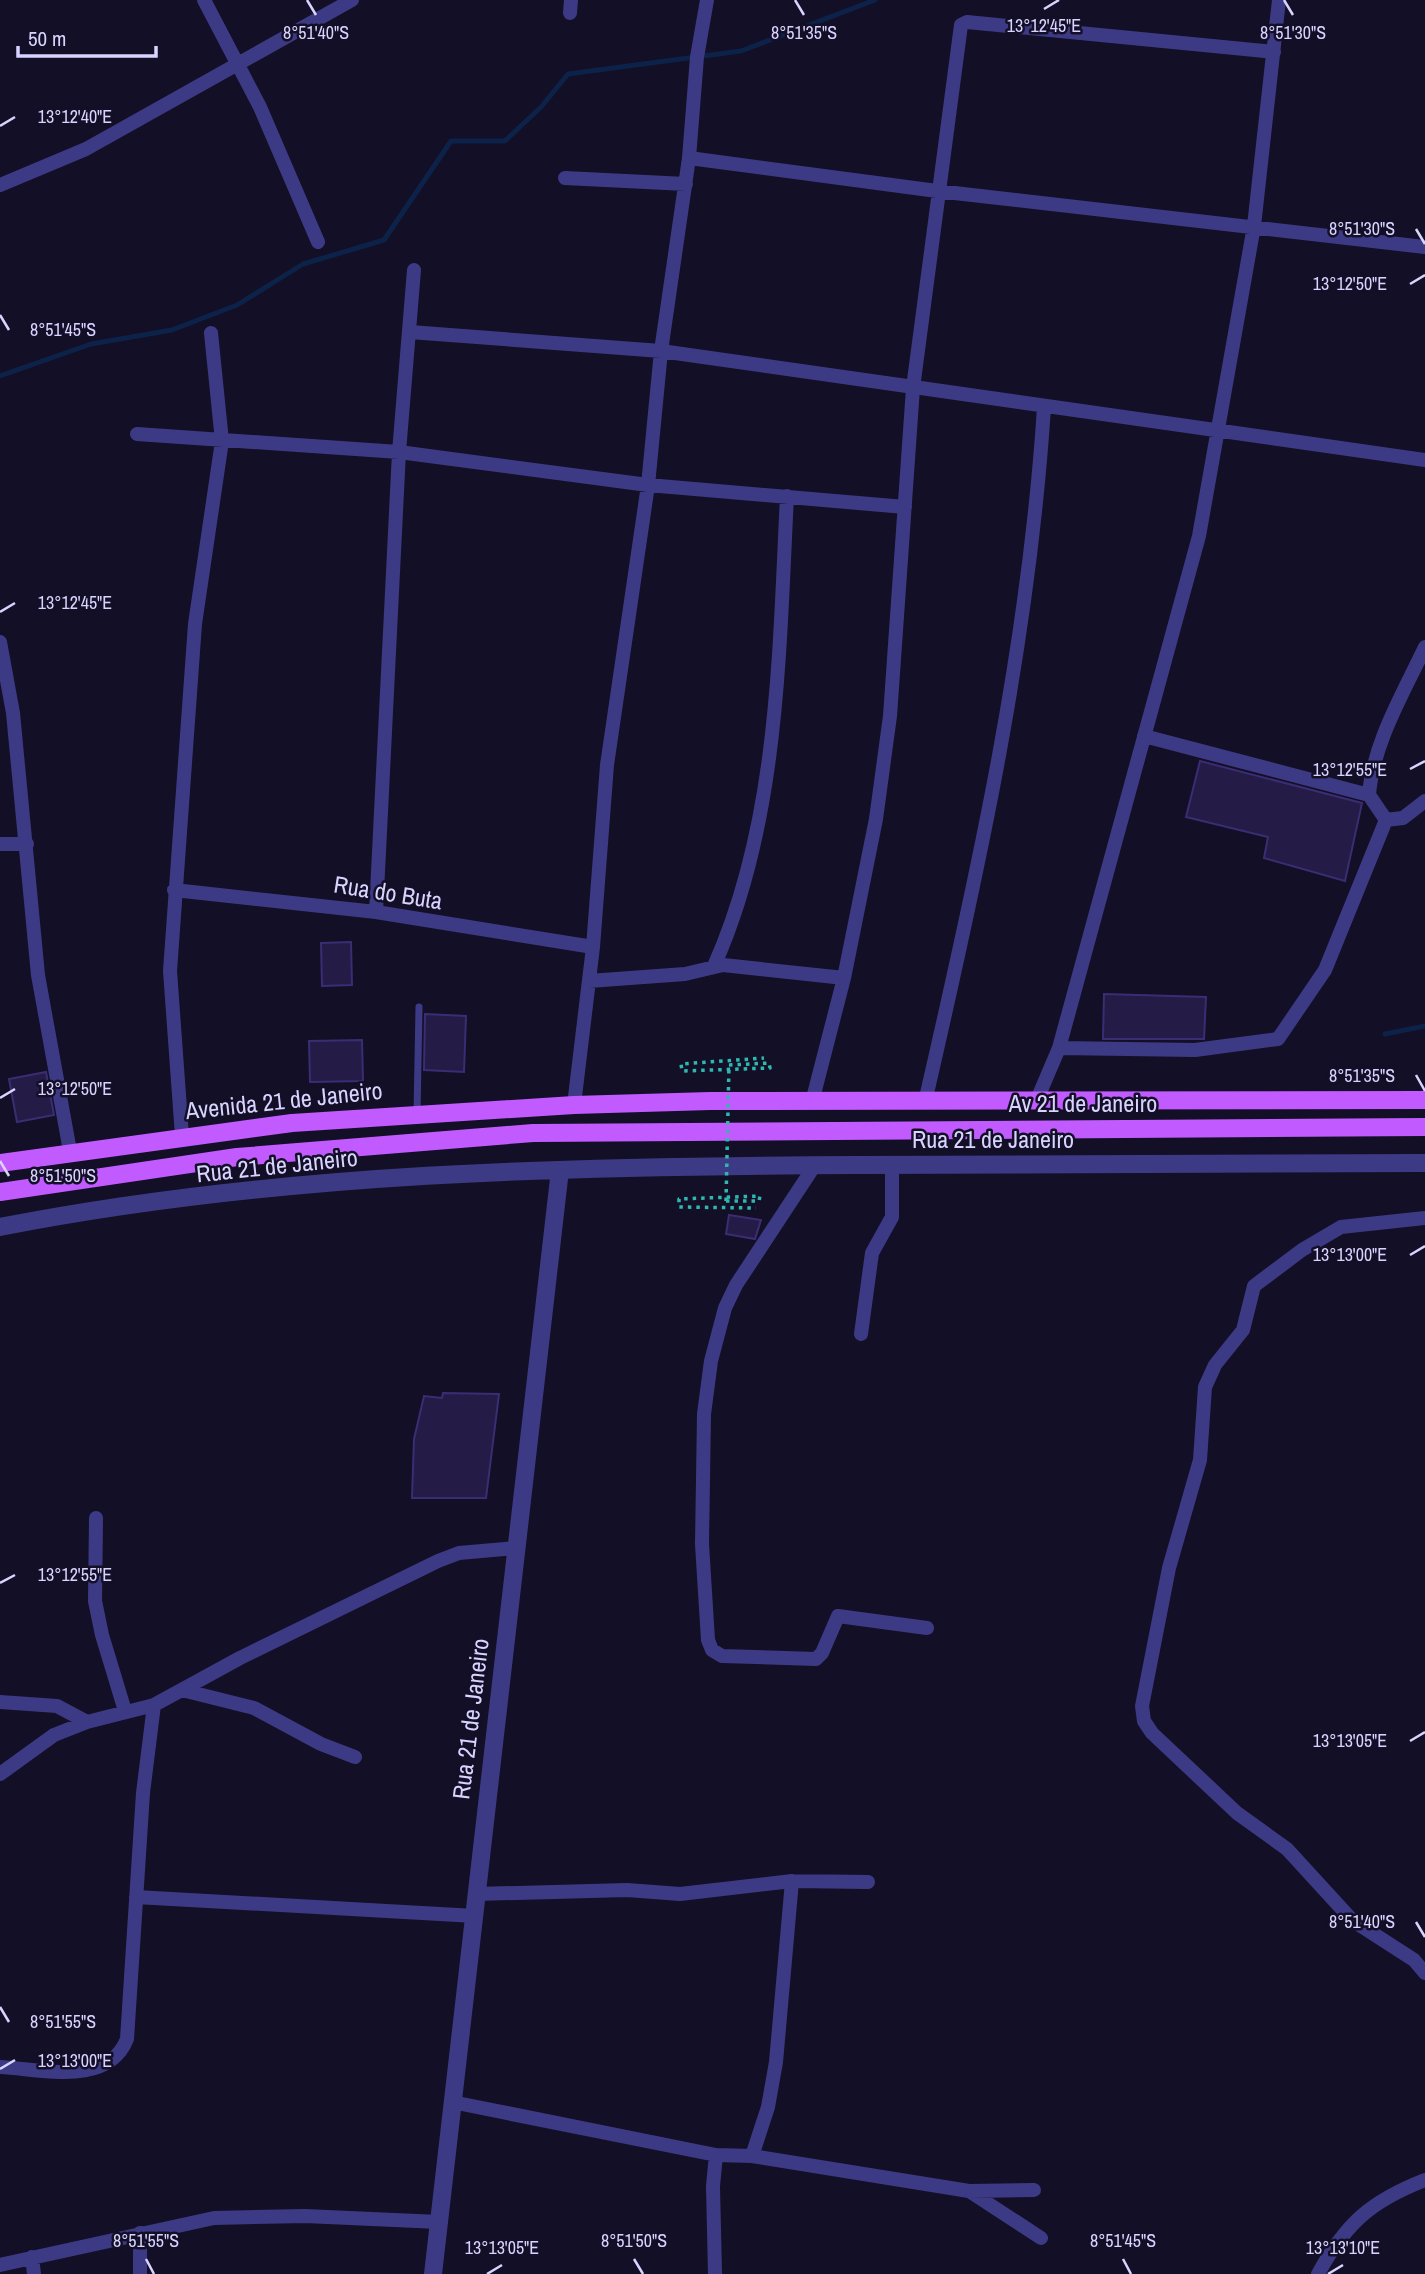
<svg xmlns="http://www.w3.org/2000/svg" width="1425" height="2274" font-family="'Archivo Narrow',sans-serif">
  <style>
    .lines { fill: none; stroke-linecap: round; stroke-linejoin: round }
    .stream { stroke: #0c2248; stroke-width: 5 }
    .building { fill: #241b47; stroke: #3b2d73; stroke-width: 2 }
    .path { stroke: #2fb8b0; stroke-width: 3.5; stroke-dasharray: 3.5 5; stroke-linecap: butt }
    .service { stroke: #3d3a85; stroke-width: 7 }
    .minor { stroke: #3d3a85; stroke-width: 14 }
    .tertiary { stroke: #3d3a85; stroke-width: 18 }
    .primary { stroke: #c25bff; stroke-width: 18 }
    .path-bridge { stroke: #2fb8b0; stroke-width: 3.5; stroke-dasharray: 3.5 5; stroke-linecap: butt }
    .ticks { fill: none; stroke: #d9d4ff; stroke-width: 2.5 }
    .labels { text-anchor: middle; stroke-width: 5; stroke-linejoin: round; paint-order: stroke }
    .street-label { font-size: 24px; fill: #d9d4ff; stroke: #130f26 }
    .ticks-label { font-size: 18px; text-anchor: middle; fill: #d9d4ff; stroke: #130f26; stroke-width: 5; stroke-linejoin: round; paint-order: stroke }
  </style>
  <rect width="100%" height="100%" fill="#130f26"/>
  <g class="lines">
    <path class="stream" d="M0,376L91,344L172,330L237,305L303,264L384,240L451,141H505L541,107L568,74L741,51L875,0
      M1385,1034L1425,1026"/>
  </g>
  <path class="building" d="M1200,761L1362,803L1345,881L1264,858L1268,837L1186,817Z
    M351,942L352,985L322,986L321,943Z
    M1104,994L1206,997L1204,1039H1103Z
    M425,1014L466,1016L464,1072L424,1070Z
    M362,1040L363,1081L310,1082L309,1041Z
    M46,1072L54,1115L17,1122L9,1079Z
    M729,1215L761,1220L755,1239L726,1234Z
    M443,1393L499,1394L486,1498H412L414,1439L424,1396L442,1398Z"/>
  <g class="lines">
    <path class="path" d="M729,1065L769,1063L770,1068L682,1071L681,1064L764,1058
      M726,1201H759L760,1196L679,1199V1207L756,1208"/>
    <path class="service" d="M417,1114L419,1007"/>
    <path class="minor" d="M204,0L260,107L318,242
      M570,13L571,0
      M689,158L937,191L1425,247
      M565,178L686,184
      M0,185L86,149L352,0
      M410,332L661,351L1425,460
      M137,434L399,452L648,485L905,507
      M0,642L13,713L38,975L70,1151
      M1144,736L1369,795
      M1386,820L1403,818L1425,801
      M0,844H27
      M174,890L376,912L593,947
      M376,912L399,452L414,270
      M714,966C779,821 779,652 787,496
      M589,981L685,974L723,965L844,978
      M1059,1048L1195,1050L1278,1039L1325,970L1386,820L1369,795C1373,743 1403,694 1425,647
      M812,1102L844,978L876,819L890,716L913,388L961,25L967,22L1274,52
      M925,1102C978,872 1029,643 1044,407
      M1036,1102L1059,1048L1199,536L1254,226L1279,0
      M574,1105L593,947L607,765L648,485L661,351L689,158L697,57L707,0
      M182,1136L170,971L195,624L222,441L211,333
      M815,1165L736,1285L725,1308L711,1361L704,1414L702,1544L708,1640L712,1650L722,1656L816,1659L822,1653L838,1616L927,1628
      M1425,1218L1341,1227L1302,1250L1254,1286L1243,1330L1215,1365L1205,1387L1200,1460L1169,1568L1142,1706L1144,1721L1152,1733L1237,1813L1287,1849L1352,1920L1414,1960L1425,1973
      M861,1334L872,1253L892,1217V1164
      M96,1518L95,1601L102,1635L125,1711
      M182,1690L254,1708L321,1744L355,1757
      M0,1702L57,1706L87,1722
      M0,1774L54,1735L87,1722L154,1705L240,1658L438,1561L459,1553L515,1548
      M475,1894L627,1890L680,1894L792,1881L868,1882
      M136,1897L475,1916
      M0,2067C42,2069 108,2087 127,2039L143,1793L154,1705
      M452,2102L716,2155L752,2156L969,2191L1034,2190
      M752,2156L768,2107L776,2062L792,1881
      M969,2191L1041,2238
      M32,2257L34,2274
      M0,2265L214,2218L305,2216L439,2222
      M140,2274V2233
      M715,2274L713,2186L716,2155
      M1318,2274C1346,2223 1371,2201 1425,2180"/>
    <path class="tertiary" d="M0,1227C281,1172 572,1166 858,1165C1047,1164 1236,1164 1425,1163
      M433,2274L560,1170"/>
    <path class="primary" d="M0,1163L292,1123L574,1105L710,1101L1425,1100
      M0,1192L237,1157L533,1133L1425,1127"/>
    <path class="path-bridge" d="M726,1201L729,1065"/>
  </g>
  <path class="ticks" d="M307,0L316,15M795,0L804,15M1284,0L1293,15M1044,9L1059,0M0,126L15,117M1416,229L1425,244M1410,284L1425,275M0,315L9,330M0,612L15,603M1410,769L1425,761M1416,1075L1425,1091M0,1098L15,1089M0,1161L9,1176M1410,1255L1425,1246M0,1583L15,1575M1410,1741L1425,1732M1416,1922L1425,1937M0,2007L9,2022M0,2069L15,2060M146,2259L154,2274M634,2259L643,2274M1123,2259L1131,2274M487,2274L502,2265M1328,2274L1343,2265"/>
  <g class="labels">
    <g class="street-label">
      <text transform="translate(388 893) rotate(9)" y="8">Rua do Buta</text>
      <text transform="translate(284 1101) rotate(-6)" y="8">Avenida 21 de Janeiro</text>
      <text x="1083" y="1112">Av 21 de Janeiro</text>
      <text x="993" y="1148">Rua 21 de Janeiro</text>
      <text transform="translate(277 1166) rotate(-6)" y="8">Rua 21 de Janeiro</text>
      <text transform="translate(471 1719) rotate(-83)" y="8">Rua 21 de Janeiro</text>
    </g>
  </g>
  <g class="ticks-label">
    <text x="1044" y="32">13°12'45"E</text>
    <text x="316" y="39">8°51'40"S</text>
    <text x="804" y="39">8°51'35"S</text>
    <text x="1293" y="39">8°51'30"S</text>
    <text x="75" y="123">13°12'40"E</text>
    <text x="1362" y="235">8°51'30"S</text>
    <text x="1350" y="290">13°12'50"E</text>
    <text x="63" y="336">8°51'45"S</text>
    <text x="75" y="609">13°12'45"E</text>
    <text x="1350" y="776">13°12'55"E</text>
    <text x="1362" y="1082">8°51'35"S</text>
    <text x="75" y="1095">13°12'50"E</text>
    <text x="63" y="1182">8°51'50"S</text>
    <text x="1350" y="1261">13°13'00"E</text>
    <text x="75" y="1581">13°12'55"E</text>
    <text x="1350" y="1747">13°13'05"E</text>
    <text x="1362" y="1928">8°51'40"S</text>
    <text x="63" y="2028">8°51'55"S</text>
    <text x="75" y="2067">13°13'00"E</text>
    <text x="146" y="2247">8°51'55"S</text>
    <text x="634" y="2247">8°51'50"S</text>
    <text x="1123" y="2247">8°51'45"S</text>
    <text x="502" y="2254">13°13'05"E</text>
    <text x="1343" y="2254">13°13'10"E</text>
  </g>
  <path d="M18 46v10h138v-10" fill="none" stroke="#d9d4ff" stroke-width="3.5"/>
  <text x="28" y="46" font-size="21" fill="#d9d4ff" stroke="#130f26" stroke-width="5" paint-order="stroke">50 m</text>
</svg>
